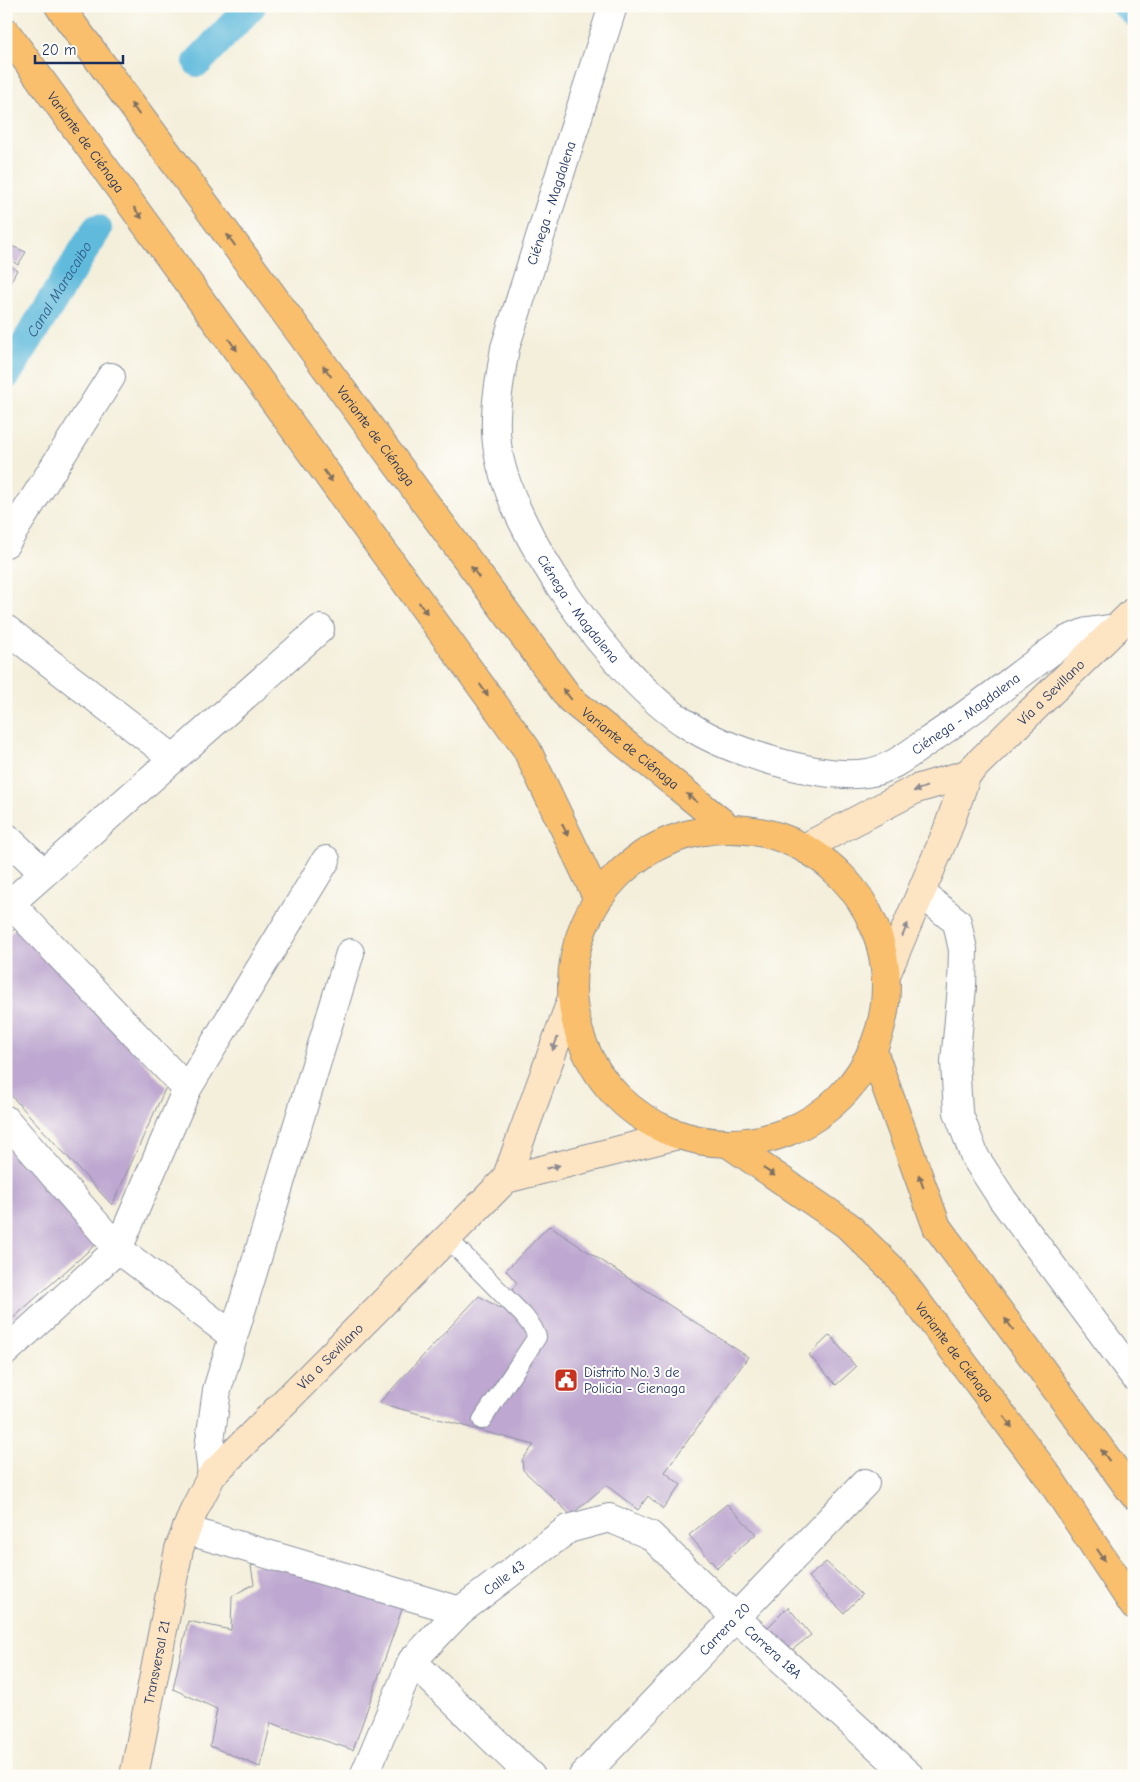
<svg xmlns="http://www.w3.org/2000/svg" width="1140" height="1782" font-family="'Comic Neue',sans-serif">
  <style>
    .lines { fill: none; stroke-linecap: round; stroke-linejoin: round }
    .stream { stroke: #5ebadc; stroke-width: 9 }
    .canal { stroke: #5ebadc; stroke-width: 30 }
    .building { fill: #bea7d0 }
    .lane-casing { stroke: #888f9c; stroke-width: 20 }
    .street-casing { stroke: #888f9c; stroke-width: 30 }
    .secondary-casing { stroke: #888f9c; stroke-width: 30 }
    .highway-casing { stroke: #888f9c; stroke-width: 30 }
    .lane { stroke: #fff; stroke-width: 18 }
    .street { stroke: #fff; stroke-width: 28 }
    .secondary { stroke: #fde5c4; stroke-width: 28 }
    .highway { stroke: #f9bf6c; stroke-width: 28 }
    .oneway { fill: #7f7064 }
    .oneway2 { fill: #8c8a91 }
    .labels { text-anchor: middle; stroke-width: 4; stroke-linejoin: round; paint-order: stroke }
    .street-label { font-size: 14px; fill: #1b2f5e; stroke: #fdfcf7 }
    .poi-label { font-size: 14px; fill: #1b2f5e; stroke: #fdfcf7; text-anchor: start }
    .water-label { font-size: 15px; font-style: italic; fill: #2f5984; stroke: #fdfcf7 }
  </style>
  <rect width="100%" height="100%" fill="#fdfcf7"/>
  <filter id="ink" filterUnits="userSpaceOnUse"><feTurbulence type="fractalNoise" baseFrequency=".02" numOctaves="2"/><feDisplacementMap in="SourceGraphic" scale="10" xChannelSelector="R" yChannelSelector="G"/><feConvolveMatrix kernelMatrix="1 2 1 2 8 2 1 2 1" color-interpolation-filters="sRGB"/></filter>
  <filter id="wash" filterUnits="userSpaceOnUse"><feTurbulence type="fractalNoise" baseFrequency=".0096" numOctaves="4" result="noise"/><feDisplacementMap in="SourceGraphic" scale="20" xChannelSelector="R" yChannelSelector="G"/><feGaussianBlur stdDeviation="1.12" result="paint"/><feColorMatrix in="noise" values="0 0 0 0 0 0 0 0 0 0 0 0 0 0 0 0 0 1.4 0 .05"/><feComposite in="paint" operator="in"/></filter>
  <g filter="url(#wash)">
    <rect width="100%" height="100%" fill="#f4efdb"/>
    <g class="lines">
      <path class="stream" d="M1112,6L1134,26"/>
      <g class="canal">
        <path d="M198,62L251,6"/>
        <path id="s1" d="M6,375L97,229"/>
      </g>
    </g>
    <g id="blocks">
      <path class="building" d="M9,245L26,252L18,265L6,257V249Z
        M6,264L17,270L6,290Z
        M21,924L166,1087L112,1205L6,1090V936Z
        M6,1136L96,1244L11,1320L6,1315Z
        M549,1226L748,1357L665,1472L681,1485L663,1509L648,1496L638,1510L606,1485L571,1515L523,1470L522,1460L534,1445L379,1403L479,1296L499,1308L517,1283L506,1270Z
        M830,1335L856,1367L836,1385L809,1355Z
        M727,1504L756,1534L717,1568L689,1535Z
        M271,1562L406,1598L353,1750L271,1723L260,1767L210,1746L217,1709L173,1689L188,1621L231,1630L232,1596L254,1584L251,1566Z
        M826,1562L862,1595L844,1613L808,1577Z
        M788,1607L811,1635L792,1650L767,1628Z"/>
    </g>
  </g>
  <g filter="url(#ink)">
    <use href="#blocks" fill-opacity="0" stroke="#888f9c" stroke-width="1"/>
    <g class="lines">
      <g class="lane-casing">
        <path id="lane" d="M447,1238L524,1316L533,1328L537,1337L482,1420"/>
      </g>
      <g class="street-casing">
        <g id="street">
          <path id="s2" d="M613,6L505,348C500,380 493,412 497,444C507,530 615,679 688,725C728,751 820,780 867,773C889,770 908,755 925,743C974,711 1019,674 1067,640L1087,632L1116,628"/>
          <path d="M6,543L111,377"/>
          <path d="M6,629L173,758"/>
          <path d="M6,837L44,873"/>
          <path d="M921,893L957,922L963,950L962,987L955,1062L958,1112L975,1157L1003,1200L1134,1376"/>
          <path d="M10,903L187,1089"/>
          <path d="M6,907L320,629"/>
          <path d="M6,1120L118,1249L233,1336"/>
          <path d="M6,1351L118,1249L187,1089L326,860"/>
          <path d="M212,1475L209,1448L217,1390L350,953"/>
          <path d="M186,1530L460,1611"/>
          <path d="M412,1661L531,1776"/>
          <path id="s3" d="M364,1776L412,1661L460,1611L568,1529L609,1518L650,1535L735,1617L910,1776"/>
          <path id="s4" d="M583,1776L865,1483"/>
        </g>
      </g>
      <g class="secondary-casing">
        <g id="secondary">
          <path d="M804,848L916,789L967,774"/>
          <path id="s5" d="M886,975L947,831L967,774L1134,611"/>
          <path d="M506,1179L678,1135"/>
          <path id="s6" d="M134,1776L179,1549L194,1510L212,1475L506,1179L572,998"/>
        </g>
      </g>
      <g class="highway-casing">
        <g id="highway">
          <path id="s7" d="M59,6L570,699L730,829"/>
          <path id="s8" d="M6,32L526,748L598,899"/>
          <circle cx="729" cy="986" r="157"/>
          <path d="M873,1051L937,1227L1134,1495"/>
          <path id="s9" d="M729,1144L847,1225L894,1271L1048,1476L1134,1606"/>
        </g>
      </g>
      <use href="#lane" class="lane"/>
      <use href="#street" class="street"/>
      <use href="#secondary" class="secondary"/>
      <use href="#highway" class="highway"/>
    </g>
    <defs><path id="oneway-solid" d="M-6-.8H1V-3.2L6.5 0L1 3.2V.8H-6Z" transform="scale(1.25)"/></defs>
    <g class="oneway">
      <use href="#oneway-solid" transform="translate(135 109) rotate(-126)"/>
      <use href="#oneway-solid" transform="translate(138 213) rotate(54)"/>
      <use href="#oneway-solid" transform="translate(231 240) rotate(-126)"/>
      <use href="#oneway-solid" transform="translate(233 345) rotate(54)"/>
      <use href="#oneway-solid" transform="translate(327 371) rotate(-126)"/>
      <use href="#oneway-solid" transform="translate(328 476) rotate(54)"/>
      <use href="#oneway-solid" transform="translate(475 572) rotate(-126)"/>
      <use href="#oneway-solid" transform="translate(423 608) rotate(54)"/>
      <use href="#oneway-solid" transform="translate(484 690) rotate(54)"/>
      <use href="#oneway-solid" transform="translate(567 694) rotate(-129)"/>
      <use href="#oneway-solid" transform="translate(692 798) rotate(-141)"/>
      <use href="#oneway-solid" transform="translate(565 830) rotate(65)"/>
      <use href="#oneway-solid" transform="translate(769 1172) rotate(34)"/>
      <use href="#oneway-solid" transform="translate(921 1181) rotate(-110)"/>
      <use href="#oneway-solid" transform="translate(1009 1324) rotate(-126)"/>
      <use href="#oneway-solid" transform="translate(1008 1422) rotate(53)"/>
      <use href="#oneway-solid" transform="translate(1105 1455) rotate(-126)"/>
      <use href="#oneway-solid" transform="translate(1101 1555) rotate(57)"/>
    </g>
    <g class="oneway2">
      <use href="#oneway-solid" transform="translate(920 789) rotate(160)"/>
      <use href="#oneway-solid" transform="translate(905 930) rotate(-67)"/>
      <use href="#oneway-solid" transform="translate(555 1044) rotate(111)"/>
      <use href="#oneway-solid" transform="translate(553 1167) rotate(-14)"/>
    </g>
  </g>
  <defs>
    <g id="civic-square" transform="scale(1.25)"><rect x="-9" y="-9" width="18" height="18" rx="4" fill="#c8321e" stroke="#fdfcf7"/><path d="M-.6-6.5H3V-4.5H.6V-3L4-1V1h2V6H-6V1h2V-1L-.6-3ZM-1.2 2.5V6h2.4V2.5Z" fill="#fff"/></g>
  </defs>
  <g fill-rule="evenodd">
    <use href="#civic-square" x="566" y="1380"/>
  </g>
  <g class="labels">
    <g class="street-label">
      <text dy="5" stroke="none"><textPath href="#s8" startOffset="136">Variante de Ciénaga</textPath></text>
      <text transform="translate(551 203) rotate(-72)" y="5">Ciénega - Magdalena</text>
      <text dy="5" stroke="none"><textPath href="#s7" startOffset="534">Variante de Ciénaga</textPath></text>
      <text dy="5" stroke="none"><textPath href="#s2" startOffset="641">Ciénega - Magdalena</textPath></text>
      <text dy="5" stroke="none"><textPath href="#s5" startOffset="334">Vía a Sevillano</textPath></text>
      <text dy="5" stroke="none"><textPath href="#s2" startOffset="1106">Ciénega - Magdalena</textPath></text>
      <text dy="5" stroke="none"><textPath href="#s7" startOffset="939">Variante de Ciénaga</textPath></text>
      <text dy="5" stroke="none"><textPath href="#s9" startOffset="310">Variante de Ciénaga</textPath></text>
      <text dy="5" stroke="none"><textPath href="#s6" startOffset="480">Vía a Sevillano</textPath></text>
      <text dy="5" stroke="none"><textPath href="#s3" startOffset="249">Calle 43</textPath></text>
      <text dy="5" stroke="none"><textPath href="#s4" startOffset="204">Carrera 20</textPath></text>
      <text dy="5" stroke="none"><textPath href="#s3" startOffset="586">Carrera 18A</textPath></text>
      <text dy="5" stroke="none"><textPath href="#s6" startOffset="116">Transversal 21</textPath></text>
    </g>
    <g class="poi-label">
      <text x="584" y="1377">Distrito No. 3 de<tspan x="584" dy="16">Policia - Cienaga</tspan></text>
    </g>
    <g class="water-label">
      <text dy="5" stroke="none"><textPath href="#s1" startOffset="101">Canal Maracaibo</textPath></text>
    </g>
  </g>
  <rect width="1140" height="1782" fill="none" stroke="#fdfcf7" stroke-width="25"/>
  <path d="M35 55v8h88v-8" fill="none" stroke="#1b2f5e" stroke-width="2.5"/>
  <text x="42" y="55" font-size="15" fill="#1b2f5e" stroke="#fdfcf7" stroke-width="4" paint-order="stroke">20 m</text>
</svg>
